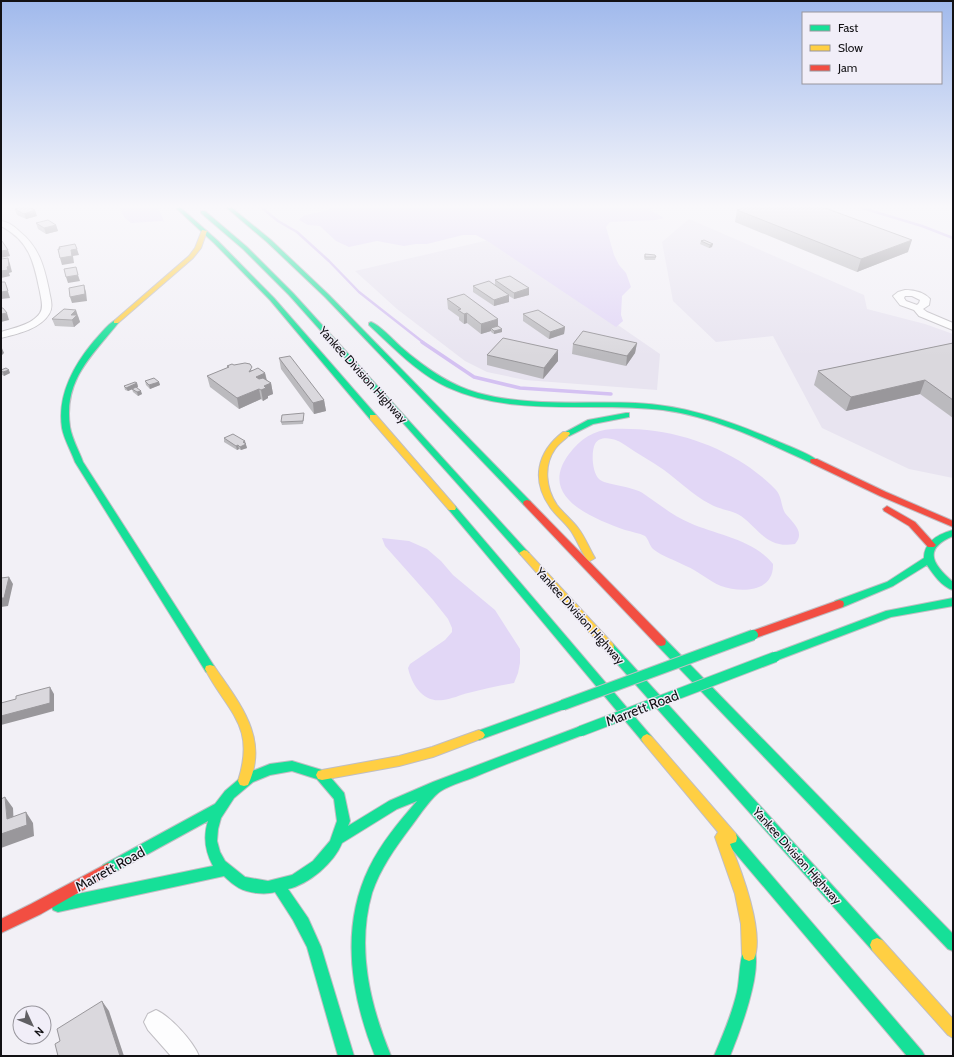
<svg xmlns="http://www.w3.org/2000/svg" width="954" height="1057" font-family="Cabin,sans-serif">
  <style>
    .built { fill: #e8e4f0 }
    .green { fill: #e2d7f6 }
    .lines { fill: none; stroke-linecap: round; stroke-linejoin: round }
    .stream-far1 { stroke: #d4c1f2; stroke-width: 2.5 }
    .stream { stroke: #d4c1f2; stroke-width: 3.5 }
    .street-casing { stroke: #c0bec3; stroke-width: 2 }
    .fast-casing { stroke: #c0bec3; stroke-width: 2 }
    .slow-casing { stroke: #c0bec3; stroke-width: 2 }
    .jam-casing { stroke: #c0bec3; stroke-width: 2 }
    .street { fill: #fdfdfe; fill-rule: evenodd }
    .fast { fill: #16e098; fill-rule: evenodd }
    .slow { fill: #ffcf43; fill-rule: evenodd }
    .jam { fill: #f24e42; fill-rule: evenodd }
    .fast-bridge-casing { stroke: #c0bec3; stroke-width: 12; stroke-linecap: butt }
    .fast-bridge { stroke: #16e098; stroke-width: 10 }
    .wall { fill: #bbbabe }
    .shaded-wall { fill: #99979b }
    .building { fill: #dad8dd; stroke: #99979b }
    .labels { text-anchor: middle; stroke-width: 3; stroke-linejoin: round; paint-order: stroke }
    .street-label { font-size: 12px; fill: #121114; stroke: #f1eef8 }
    .near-street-label { font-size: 14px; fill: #121114; stroke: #f1eef8 }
  </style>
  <rect width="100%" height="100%" fill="#f2f0f6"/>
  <path class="built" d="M689,219L864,295L867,309L925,324L953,334V478L909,469L822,428L773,336L716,342L673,301L662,242Z
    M493,239L660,354L657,390L525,380L487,372L465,361L397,309L355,271Z"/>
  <path class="green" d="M120,208H159L164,222L162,221L131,223L124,217Z
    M331,208H651L652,211L664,218L656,220L610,222L606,227L614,255L619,265L626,273L631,287L622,296L621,315L623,321L616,327L489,242L476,235H463L427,244H416L404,246L377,241L349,247L336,241L320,226L308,225L299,220C304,212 322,214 331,208Z
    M612,429C660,427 706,439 746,465C756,472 768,481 776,490C782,497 781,506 785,513C792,522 806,532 795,544C767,549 759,529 741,516C732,510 720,510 710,504C693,495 679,481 664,470C651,461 638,454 625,445C619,440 601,433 595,444C591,452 592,472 599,479C604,485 634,486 644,494C659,504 673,516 690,523C717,535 753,539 773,564C774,593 740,593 721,586C709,581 698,571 686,566C675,560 663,557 653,549C649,545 649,540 645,536C639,533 632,532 625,530C592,518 537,497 569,454C580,439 594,430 612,429Z
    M382,538L409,541L427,549L441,561L453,575L495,610L520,649V663L518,673L514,683C498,686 483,689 468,693C460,695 452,699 443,700C423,703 412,685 408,668L410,664L445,640L452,632V628L448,619L433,600L385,546Z"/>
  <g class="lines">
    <path class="stream-far1" d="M262,208L278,221L297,232L329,261L359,292L424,343
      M862,208L922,226L953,238"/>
    <path class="stream" d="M422,342L474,377L520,388L611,394"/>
    <g class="street-casing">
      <path id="street" d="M1,221C8,222 14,226 19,231C39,247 44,266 49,290C50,298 54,306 49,314C40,329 17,334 1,338V332C13,328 32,325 40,313C44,307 41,299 40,292C34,263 30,241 1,226Z
        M905,290C913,290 924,292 930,299L929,305L923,309L927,312L953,323V330L919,316L914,310L900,305L893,296L898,292ZM905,296H912L920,300L919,303L917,305L906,301L904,298Z
        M156,1010C170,1016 193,1041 199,1056H171L148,1030L144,1022L148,1014Z"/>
    </g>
    <g class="fast-casing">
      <path id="fast" d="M176,208H181L218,241L274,298L376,415V419H370L270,300L214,243Z
        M227,208H232L271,240L329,295L530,501L531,503L530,505H524L325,297L267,242Z
        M201,211H205L247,247L293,293L527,551L529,553L527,555H521L289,295L243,249L201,213Z
        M116,320L119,322C93,355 63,379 70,427C72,439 79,451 83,462L214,666L215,669L214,672L210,673L206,672L75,462C71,451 64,439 62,428C57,395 74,365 94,341C100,335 108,323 116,320Z
        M371,322C380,325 393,340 401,347C424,367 449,385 478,393C529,407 583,401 635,403C683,405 728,420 772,439C783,444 811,454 818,461L817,463H811C764,441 715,417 663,410C591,401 515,418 447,387C417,373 393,347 369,325V323Z
        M626,413H629V417L593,424L569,436H563L562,434L588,420Z
        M452,505L455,506L651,736L653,739L651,742L647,744L643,742L449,510L448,508Z
        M953,530V536C922,549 933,565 953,582V590C942,587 933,574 927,565L893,586L843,607H835L834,604L835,601L887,582L924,558C924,541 939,534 953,530Z
        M953,598V606L891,617L775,661L771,660L770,657L771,654L886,611Z
        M661,638L665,639L953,934V951L948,949L657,645L656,642L657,639Z
        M609,643L613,644L882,940L884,945L882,950L877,952L872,950L605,650L604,647L605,644Z
        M563,700L567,702L569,705L567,708L479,740L475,738L473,735L475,732Z
        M581,726L585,728L587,731L585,734C549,748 513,761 477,776C466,781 452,784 441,791C432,796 417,819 410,828C395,848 380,869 372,893C356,948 370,1005 391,1056H375C351,996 340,928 369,868C381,843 399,822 417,801L397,809L342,843C334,863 309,884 288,889L308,918L321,947L354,1056H338L307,947L293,920L275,892C265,895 248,893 239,888C234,885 228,880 224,876L58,912L53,910L51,905L53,900L58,898L213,866C205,851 203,837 208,821L113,873L108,875L103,873L101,869L103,865L215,804L225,791L245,774L270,764L292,761L325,771L344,793L350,821L348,826L389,801L433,782ZM292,771L317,779L334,799L337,821L330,841L313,861L292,875L268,881L245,877L225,861L220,852L217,841L218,829L221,818L234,798L253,782L270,775Z
        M731,832L736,834L922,1051L925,1056H907L726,842L725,838L726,834Z
        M749,947L754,949C763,971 739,1034 730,1056H714C723,1035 732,1014 737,992C740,978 739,962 744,949Z"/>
    </g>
    <g class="slow-casing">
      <path id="slow" d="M202,230L207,231L201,248L193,258L118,323H114V321L189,256L195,248Z
        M370,415H376L455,506L456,508L455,510H449L370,419Z
        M563,432H569L570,434C565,440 559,443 555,449C543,466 546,489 557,505C563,513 572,520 578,528C585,537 589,548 595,558L590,561L587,560C581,551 577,540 571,531C565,522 556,516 550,507C531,480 537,452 563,432Z
        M524,550L527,551L613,644L614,647L613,650L609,651L605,650L521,555L519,553Z
        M210,665L214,666C239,703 270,738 248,785L244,786L240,785L238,781C256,725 228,713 205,669L206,666Z
        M479,730L483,732L485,735L483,738L433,757L399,766L322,780L318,779L316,775L318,771L322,770L399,756L432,747Z
        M647,734L651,736L736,834L737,838L736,842L730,844C741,869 765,933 754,959L749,961L744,959L742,954L741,924L735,894L715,837L718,832L643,742L641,739L643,736Z
        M877,938L882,940L953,1019V1038L948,1035L872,950L870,945L872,940Z"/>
    </g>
    <g class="jam-casing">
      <path id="jam" d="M811,459H817L886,492L953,521V527L880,496L811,463L810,461Z
        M527,500L530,501L665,639L666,642L665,645L661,646L657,645L524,505L523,503L524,501Z
        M887,506L915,522L934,543L936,545L934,547H928L909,526L884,511L883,509Z
        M839,600L843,601L844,604L843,607L753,639L749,638L748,635L749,632Z
        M108,863L113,865L115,869L113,873L41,914L1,933V919L31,904Z"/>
    </g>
    <use href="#street" class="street"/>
    <use href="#fast" class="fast"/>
    <use href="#slow" class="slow"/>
    <use href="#jam" class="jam"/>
    <g class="fast-bridge-casing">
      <path id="fast-bridge" d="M563,705L753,635
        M581,731L775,657"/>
    </g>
    <use href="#fast-bridge" class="fast-bridge"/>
  </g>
  <path class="wall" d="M15,209L37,216L26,219L17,215Z
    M737,210L908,252L857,272L735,222Z
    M36,223L56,225L58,231L46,234L38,229Z
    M704,240L712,247L709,248L700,244L701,241Z
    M645,254L656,257L655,260H645L644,258Z
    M495,280L529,288V295L514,299L509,296V302L494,306L473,292V286H495Z
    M447,299L498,327L502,332L494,334L491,332V331L481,334L467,323L464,324L459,320V317L448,309Z
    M523,314L565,327L564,334L549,339L523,321Z
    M78,316L80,322L74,327L55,326L52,319Z
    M637,343L635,353L626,366L572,354L573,344Z
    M953,343V418L920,394L846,411L814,385L818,371Z
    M487,355L558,361L543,379L487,365Z
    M279,358L324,400L326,411L314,414L281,369Z
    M234,365L252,370L265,373L267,380L271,383L273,394L268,396V398L263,401L261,399L239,409L210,387L207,376L227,368V366Z
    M1,370L10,373L4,376L1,374Z
    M145,381L159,382L160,385L150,389L146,385Z
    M137,383L138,387L136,388L142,394L138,396L133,392L132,389L128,391L125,390L124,386Z
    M304,417L303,424L282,425L281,422Z
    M224,438L245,443L247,448L241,450L239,449L237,450L224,442Z"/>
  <path class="shaded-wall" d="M35,210L37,216L26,219L24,214Z
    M56,225L58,231L46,234L44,228Z
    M912,240L908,252L857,272L861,259Z
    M713,244L712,247L709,248L710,245Z
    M77,249L79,255L73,256L74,263L62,265L60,258L71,250Z
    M8,250L10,256L1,258V251Z
    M8,258L10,264L12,272L9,273L10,276L1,278V271L7,267Z
    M78,275L80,281L68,283L66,277Z
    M5,282L10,298L1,299V292Z
    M84,285L86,292L87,301L72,303L70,297Z
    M529,288V295L514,299V293Z
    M509,295V302L494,306V300Z
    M76,310L80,322L74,327L72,320L71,315Z
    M7,313L9,320L1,322V314Z
    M467,313V323L464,324V314Z
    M498,319V329L491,328V331L481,334V324Z
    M565,327L564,334L549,339L550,332Z
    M502,329V332L494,334V331Z
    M637,343L635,353L626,366L627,356Z
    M1,346L4,353L1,356Z
    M558,350V361L543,379L544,368Z
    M9,370L10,373L4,376L3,372Z
    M265,373L267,383L258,387L256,377Z
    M925,380L920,394L846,411L851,397Z
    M159,382L160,385L150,389L149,385Z
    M137,383L138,387L128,391L126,388Z
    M271,383L273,394L268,396V398L263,401L261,390L264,386Z
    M259,389L261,399L239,409L237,398Z
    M141,391L142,394L138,396L137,392Z
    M324,400L326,411L314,414L313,403Z
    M245,441L247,448L241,450L240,447L243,442Z
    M238,445L239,449L237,450L236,446Z
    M9,577L13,584L8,606L1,607V598Z
    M50,687L54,694V711L1,725V716Z
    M5,797L13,808L14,829L26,812L33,823L34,836L1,848V834L7,819Z
    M102,1001L109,1011L124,1056H119Z"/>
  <path class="building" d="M18,208H31L35,210L24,214L15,209Z
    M743,208H825L912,240L861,259L737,210Z
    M48,220L56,225L44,228L36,223Z
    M704,240L713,244L710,245L701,241Z
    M2,241L8,250L1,251V242Z
    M75,244L77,249L71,250L72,256L60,258L58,249H60L59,247Z
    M645,254L655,255L656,257H645Z
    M8,258L9,266L7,267L8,270L1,271V259Z
    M76,267L78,275L66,277L64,269Z
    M510,276L529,288L514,293L495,280Z
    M489,281L509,295L494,300L473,286Z
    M1,282H5L8,291L1,292Z
    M84,285L85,294L70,297L69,288Z
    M464,294L498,319L481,324L467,313L464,314L458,310L461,309L447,299Z
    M1,308H3L7,313L1,314Z
    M64,309L76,310L71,315H77L72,320L52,319Z
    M538,310L565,327L550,332L523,314Z
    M498,326L502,329L494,331L491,328Z
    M583,331L637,343L627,356L573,344Z
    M503,338L558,350L544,368L487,355Z
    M953,343V400L925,380L851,397L818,371Z
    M290,356L324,400L313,403L279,358Z
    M245,363L250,364L252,367L249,372L258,368L265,373L256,377L259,379L263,378L271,383L264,386L266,388L261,390L259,389L237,398L207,376L229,367L227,366L232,364L234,365Z
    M6,368L9,370L3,372L1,371V370Z
    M154,378L159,382L149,385L145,381Z
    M135,382L137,383L126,388L124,386Z
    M136,387L141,391L137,392L132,389Z
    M304,413L303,421L281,422L282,415Z
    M233,434L245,441L243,442L246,444L240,447L238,445L236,446L224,438Z
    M9,577L4,598H1V578Z
    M50,687V703L1,716V703L16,699V696Z
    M5,797L7,819L26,812L27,825L1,834V799Z
    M102,1001L120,1056H58L55,1044L60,1041L57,1029Z"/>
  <linearGradient id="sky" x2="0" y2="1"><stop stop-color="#a0b9ec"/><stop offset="0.58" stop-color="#f9f8fb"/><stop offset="1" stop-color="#f9f8fb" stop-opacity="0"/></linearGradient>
  <rect width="954" height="356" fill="url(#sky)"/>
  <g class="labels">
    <g class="street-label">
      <text transform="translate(363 375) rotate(48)" y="4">Yankee Division Highway</text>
      <text transform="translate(580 616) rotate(48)" y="4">Yankee Division Highway</text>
      <text transform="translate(797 856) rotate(48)" y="4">Yankee Division Highway</text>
    </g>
    <g class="near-street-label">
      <text transform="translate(642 708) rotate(-21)" y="5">Marrett Road</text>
      <text transform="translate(110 869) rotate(-29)" y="5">Marrett Road</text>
    </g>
  </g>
  <rect width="954" height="1057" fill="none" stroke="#121114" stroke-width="4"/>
  <rect x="802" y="12" width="140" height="72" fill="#f1eef8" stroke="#98969d"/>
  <rect x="810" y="25" width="20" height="6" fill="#16e098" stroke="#98969d"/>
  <text x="838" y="32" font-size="12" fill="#121114">Fast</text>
  <rect x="810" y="45" width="20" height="6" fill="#ffcf43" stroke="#98969d"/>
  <text x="838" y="52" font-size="12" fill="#121114">Slow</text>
  <rect x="810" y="65" width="20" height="6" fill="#f24e42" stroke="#98969d"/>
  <text x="838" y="72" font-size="12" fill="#121114">Jam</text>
  <g transform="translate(32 1025) rotate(134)"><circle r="19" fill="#f1eef8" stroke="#98969d"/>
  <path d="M0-3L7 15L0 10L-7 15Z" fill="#605f63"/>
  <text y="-6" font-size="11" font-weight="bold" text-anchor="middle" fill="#121114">N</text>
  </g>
</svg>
